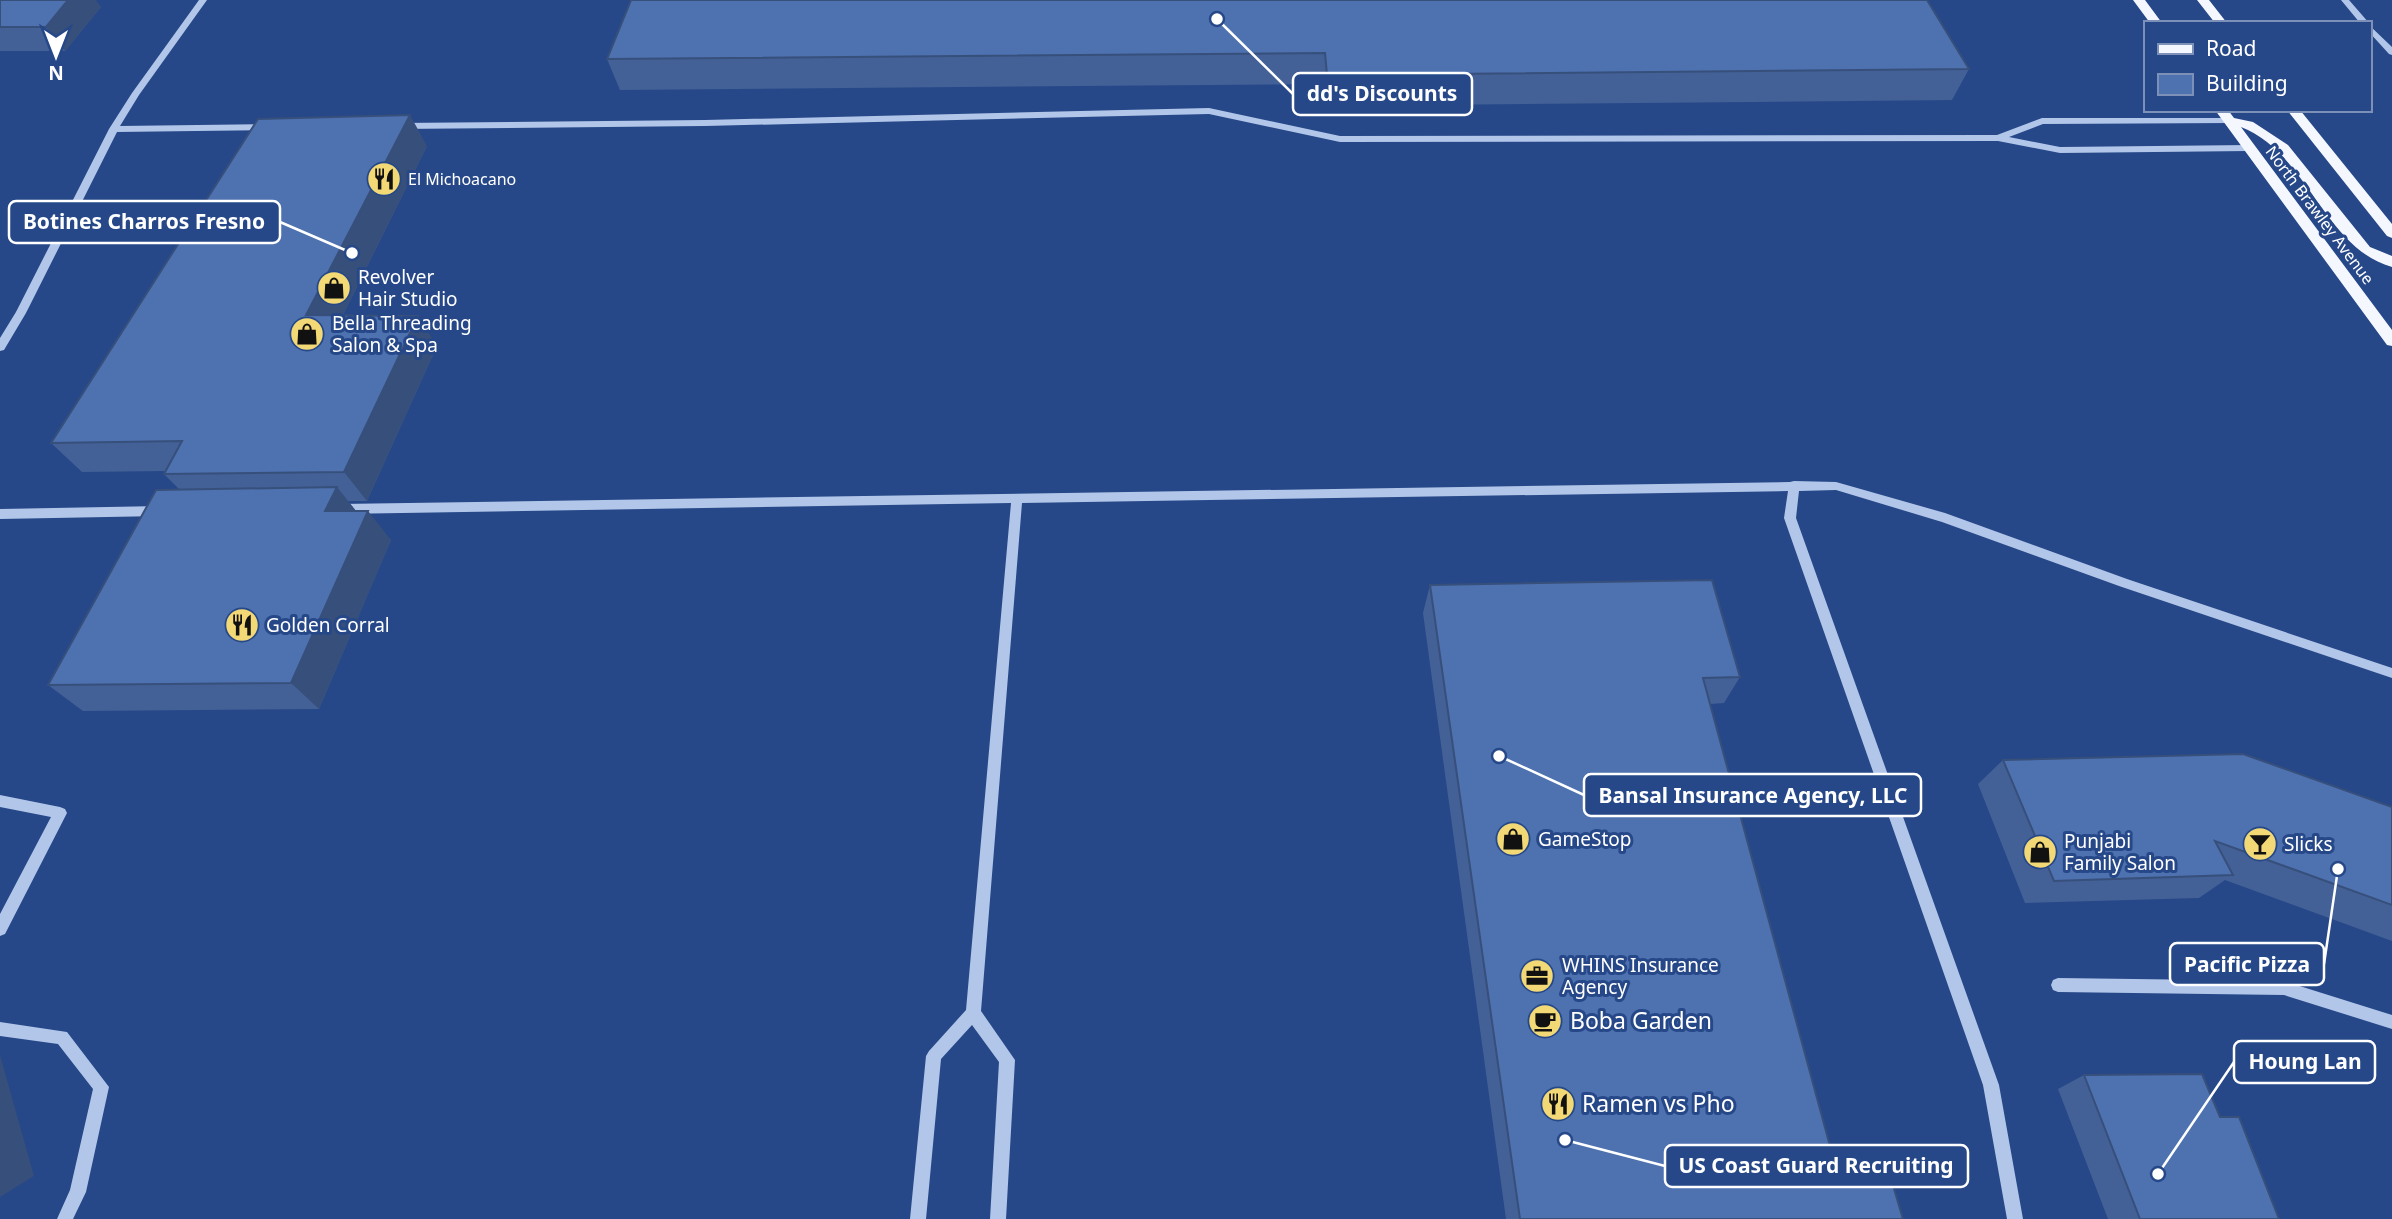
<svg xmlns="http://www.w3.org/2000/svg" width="2392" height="1219" font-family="'Noto Sans',sans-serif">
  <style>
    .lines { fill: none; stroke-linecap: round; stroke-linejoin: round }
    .minor { fill: #b2c6e9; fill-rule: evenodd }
    .major { fill: #f5f7fe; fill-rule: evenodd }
    .wall { fill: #436197 }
    .shaded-wall { fill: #374f7b }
    .building { fill: #4e71b0; stroke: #374f7b; stroke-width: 2 }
    .labels { text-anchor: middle; stroke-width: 6; stroke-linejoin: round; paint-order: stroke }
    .far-poi-label { font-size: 16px; fill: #fff; stroke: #264888; text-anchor: start }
    .far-street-label { font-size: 16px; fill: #fff; stroke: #264888 }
    .poi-label { font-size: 19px; fill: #fff; stroke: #264888; text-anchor: start }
    .near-poi-label { font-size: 23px; fill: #fff; stroke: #264888; text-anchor: start }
    .leader { fill: none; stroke: #fff; stroke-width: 2.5 }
    .callout-dot { fill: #fff; stroke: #264888; stroke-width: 2.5 }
    .callout { fill: #264888; stroke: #fff; stroke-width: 2.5 }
    .callout-label { font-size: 21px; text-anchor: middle; font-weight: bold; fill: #fff }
  </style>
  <rect width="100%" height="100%" fill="#264888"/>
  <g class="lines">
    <path class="minor" d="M199,0H207L139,95L120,126L268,124L273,127L268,130L117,132L26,313L4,350L0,351V338L16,312L109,129L132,93Z
      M2341,0H2349L2369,23H2360Z
      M2369,25L2392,47V55L2389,54L2369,32Z
      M1209,108L1340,136L1997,135L2042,118H2229L2232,119V123L2043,124L2009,137L2060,147L2249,145L2254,148L2249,151L2060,153L1998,141L1340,142L1209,114L705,126L398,129L393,126L398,123L705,120Z
      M1794,481L1836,482L1945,513L2127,579L2392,668V678L2119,586L1942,522L1836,490L1799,491L1796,518L1999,1085L2023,1219H2007L1983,1085L1784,518L1788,491L1022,503L981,1011L1015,1060L1006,1219H990L999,1062L972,1025L941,1059L926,1219H910L926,1056L929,1051L966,1010L1011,503L340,514L334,509L340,504L1790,482Z
      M161,506L167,511L161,516L0,519V509Z
      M0,795L60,807L65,809L67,813L5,934L0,936V914L51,817L0,807Z
      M2058,978L2284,981L2392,1015V1029L2284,995L2058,992L2053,990L2051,985L2053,980Z
      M0,1022L67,1032L109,1087L86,1192L73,1219H57L70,1190L93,1089L58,1044L0,1036Z"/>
    <path class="major" d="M2133,0H2145L2162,23H2150Z
      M2197,0H2209L2227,23H2215Z
      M2215,110H2228L2234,118L2253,122L2288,145L2370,247L2392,256V267C2324,248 2308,153 2241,127L2392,330V346L2387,345Z
      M2287,110H2300L2392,224V238L2387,236Z"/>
  </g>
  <path class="wall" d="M0,0L101,7L65,51H0Z
    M631,0L1969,69L1952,100L1324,106L1322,84L620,90L607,59Z
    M427,146L343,315L437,346L367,501H348L356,511L391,540L319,709L83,711L48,685L179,489L164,474L166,471L82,472L51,443Z
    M1430,585L1740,677L1724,703L1710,704L1830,1146L1903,1219H1506L1423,613Z
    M2003,760L2392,807V941L2225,880L2199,898L2025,903L1978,784Z
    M2084,1075L2220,1117L2279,1219H2108L2058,1089Z"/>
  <path class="shaded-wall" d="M68,0H96L101,7L65,51L46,27Z
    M410,115L427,146L328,345L306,315Z
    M418,316L437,346L367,501L344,472Z
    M337,487L360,516L325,511Z
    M368,511L391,540L319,709L291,683Z
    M0,1055L34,1176L0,1197Z"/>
  <path class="building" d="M0,0H68L46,27H0Z
    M631,0H1927L1969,69L1327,75L1325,53L607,59Z
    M410,115L306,315L418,316L344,472L164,474L182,441L51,443L258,119Z
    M337,487L325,511H368L291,683L48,685L156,490Z
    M1712,580L1740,677L1703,678L1830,1146L1881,1145L1903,1219H1520L1430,585Z
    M2243,754L2392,807V905L2215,841L2233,875L2054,881L2003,760Z
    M2202,1074L2220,1117H2239L2279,1219H2140L2084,1075Z"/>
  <defs>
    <g id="restaurant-disc" transform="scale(1.75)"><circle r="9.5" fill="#f2d976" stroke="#264888"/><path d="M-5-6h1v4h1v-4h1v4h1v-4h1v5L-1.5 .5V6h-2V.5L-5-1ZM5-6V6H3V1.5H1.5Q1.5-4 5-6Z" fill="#111"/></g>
    <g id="shop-disc" transform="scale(1.75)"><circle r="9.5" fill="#f2d976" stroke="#264888"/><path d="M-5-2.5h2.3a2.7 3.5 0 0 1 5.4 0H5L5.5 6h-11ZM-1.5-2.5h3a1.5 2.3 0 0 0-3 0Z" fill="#111"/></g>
    <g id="bar-disc" transform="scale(1.75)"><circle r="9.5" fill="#f2d976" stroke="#264888"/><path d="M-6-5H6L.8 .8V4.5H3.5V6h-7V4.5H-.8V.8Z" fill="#111"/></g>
    <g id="office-disc" transform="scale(1.75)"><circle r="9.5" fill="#f2d976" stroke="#264888"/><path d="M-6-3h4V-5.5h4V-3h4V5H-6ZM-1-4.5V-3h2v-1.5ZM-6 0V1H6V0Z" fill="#111"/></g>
    <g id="cafe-disc" transform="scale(1.75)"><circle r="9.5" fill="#f2d976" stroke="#264888"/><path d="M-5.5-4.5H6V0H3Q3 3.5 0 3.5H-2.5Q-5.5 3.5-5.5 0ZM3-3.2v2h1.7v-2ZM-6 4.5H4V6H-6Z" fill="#111"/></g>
  </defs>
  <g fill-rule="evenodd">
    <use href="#restaurant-disc" x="384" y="179"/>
    <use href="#shop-disc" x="334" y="288"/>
    <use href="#shop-disc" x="307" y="334"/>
    <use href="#restaurant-disc" x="242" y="625"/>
    <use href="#shop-disc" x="1513" y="839"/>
    <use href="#bar-disc" x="2260" y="844"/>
    <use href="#shop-disc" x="2040" y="852"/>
    <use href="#office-disc" x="1537" y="976"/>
    <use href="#cafe-disc" x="1545" y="1021"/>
    <use href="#restaurant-disc" x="1558" y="1104"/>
  </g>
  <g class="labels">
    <g class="far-poi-label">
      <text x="408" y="185">El Michoacano</text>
    </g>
    <g class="far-street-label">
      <text transform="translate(2320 215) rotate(53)" y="6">North Brawley Avenue</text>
    </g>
    <g class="poi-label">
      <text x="358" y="284">Revolver<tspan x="358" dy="22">Hair Studio</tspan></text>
      <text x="332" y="330">Bella Threading<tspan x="332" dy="22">Salon &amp; Spa</tspan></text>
      <text x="266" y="632">Golden Corral</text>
      <text x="1538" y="846">GameStop</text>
      <text x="2064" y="848">Punjabi<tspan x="2064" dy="22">Family Salon</tspan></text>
      <text x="2284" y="851">Slicks</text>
      <text x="1562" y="972">WHINS Insurance<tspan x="1562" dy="22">Agency</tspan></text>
    </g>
    <g class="near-poi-label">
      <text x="1570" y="1029">Boba Garden</text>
      <text x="1582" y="1112">Ramen vs Pho</text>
    </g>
  </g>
  <path class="leader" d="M1217 19L1293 94M352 253L280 222M1499 756L1584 795M2338 869L2324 964M2158 1174L2234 1062M1565 1140L1665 1166"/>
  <g class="callout-dot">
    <circle cx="1217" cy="19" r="7"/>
    <circle cx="352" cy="253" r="7"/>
    <circle cx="1499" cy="756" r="7"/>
    <circle cx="2338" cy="869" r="7"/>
    <circle cx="2158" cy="1174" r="7"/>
    <circle cx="1565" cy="1140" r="7"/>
  </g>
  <g class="callout">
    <rect x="1293" y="73" width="179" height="42" rx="7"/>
    <rect x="9" y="201" width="271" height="42" rx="7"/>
    <rect x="1584" y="774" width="337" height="42" rx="7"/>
    <rect x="2170" y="943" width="154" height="42" rx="7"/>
    <rect x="2234" y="1041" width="141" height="42" rx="7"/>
    <rect x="1665" y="1145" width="303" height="42" rx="7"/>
  </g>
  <g class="callout-label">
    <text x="1382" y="101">dd's Discounts</text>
    <text x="144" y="229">Botines Charros Fresno</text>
    <text x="1753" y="803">Bansal Insurance Agency, LLC</text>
    <text x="2247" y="972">Pacific Pizza</text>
    <text x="2305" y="1069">Houng Lan</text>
    <text x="1816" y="1173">US Coast Guard Recruiting</text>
  </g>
  <rect x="2144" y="21" width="228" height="91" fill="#264888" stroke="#7d91b8" stroke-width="2"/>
  <rect x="2158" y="44" width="35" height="10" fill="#f5f7fe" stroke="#7d91b8" stroke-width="2"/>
  <text x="2206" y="56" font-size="21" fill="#ffffff">Road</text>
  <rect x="2158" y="74" width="35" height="21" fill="#4e71b0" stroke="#7d91b8" stroke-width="2"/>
  <text x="2206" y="91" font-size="21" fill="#ffffff">Building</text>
  <g transform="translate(56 56) rotate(180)" stroke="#264888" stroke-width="5" paint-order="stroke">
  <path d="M0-5L12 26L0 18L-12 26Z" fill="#ffffff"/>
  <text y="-10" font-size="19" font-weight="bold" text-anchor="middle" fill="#ffffff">N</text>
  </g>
</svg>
